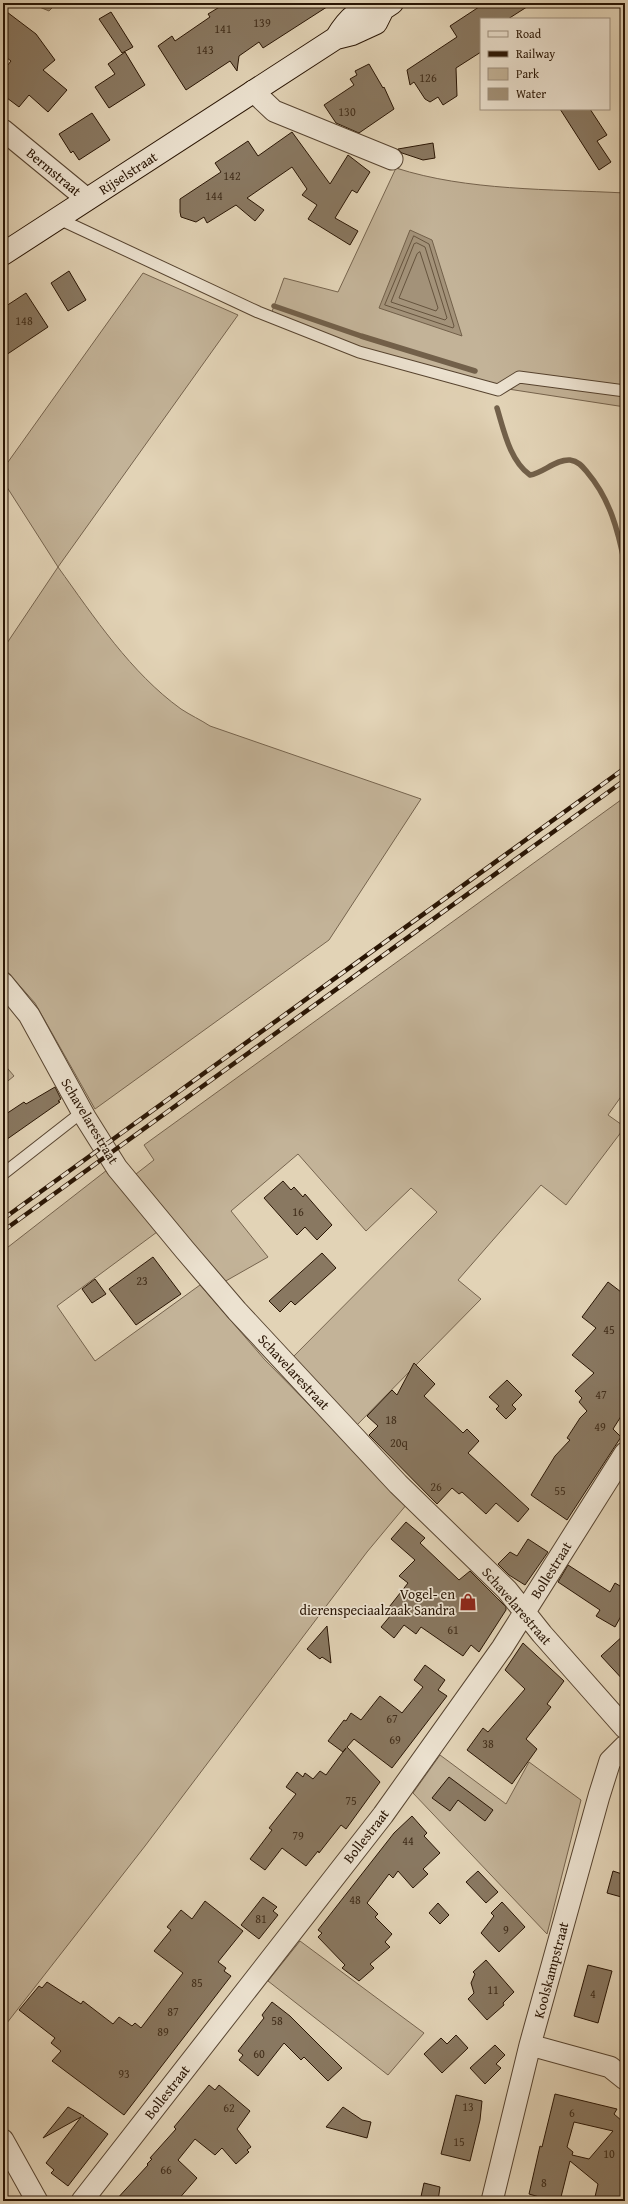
<svg xmlns="http://www.w3.org/2000/svg" width="628" height="2204" font-family="'Gentium Book Plus',serif">
  <style>
    .green { fill: #c3b398; stroke: #76644e }
    .water { fill: #a39279; stroke: #72604a }
    .lines { fill: none; stroke-linecap: round; stroke-linejoin: round }
    .shore { stroke: #66543e; stroke-width: 1 }
    .stream { stroke: #72604a; stroke-width: 5.5 }
    .building { fill: #897861; stroke: #291504; fill-rule: evenodd }
    .lane-casing { stroke: #574430; stroke-width: 13 }
    .street-casing { stroke: #574430; stroke-width: 23 }
    .secondary-casing { stroke: #291504; stroke-width: 24 }
    .lane { stroke: #ece2d0; stroke-width: 11 }
    .street { stroke: #ece2d0; stroke-width: 21 }
    .secondary { stroke: #ece2d0; stroke-width: 22 }
    .rail-casing { stroke: #291504; stroke-width: 4.5 }
    .rail { stroke: #ece2d0; stroke-width: 3; stroke-dasharray: 9; stroke-linecap: butt }
    .labels { text-anchor: middle; stroke-width: 3.5; stroke-linejoin: round; paint-order: stroke }
    .number-label { font-size: 12px; fill: #412e1b }
    .street-label { font-size: 14px; fill: #291504; stroke: #ece2d0 }
    .poi-label { font-size: 14px; fill: #291504; stroke: #ece2d0; text-anchor: end }
  </style>
  <rect width="100%" height="100%" fill="#e2d3b6"/>
  <filter id="stains"><feTurbulence type="fractalNoise" baseFrequency=".005" numOctaves="4"/><feColorMatrix values="0 0 0 0 .2 0 0 0 0 .09 0 0 0 0 .02 0 0 0 .5 -.17"/></filter>
  <radialGradient id="worn" r=".72"><stop offset=".6" stop-color="#630" stop-opacity="0"/><stop offset="1" stop-color="#630" stop-opacity=".3"/></radialGradient>
  <path class="green" d="M396,168C467,191 551,189 625,193V407L495,387L269,320L284,278L338,292Z
    M143,273L238,315L58,567C94,617 131,673 181,709C190,715 201,720 210,726L421,799L329,940L95,1109L35,1003L3,967V649L58,567L3,481V469Z
    M625,797V1091L608,1115L625,1127L566,1205L541,1185L458,1280L481,1299L355,1427L291,1359L437,1212L411,1188L366,1231L298,1154L231,1211L268,1257L224,1282L136,1174L154,1160L144,1145Z
    M3,1063L14,1076L3,1085Z
    M107,1170L157,1232L57,1306L95,1361L200,1285L265,1360L407,1504L367,1552L145,1846L3,2028V1251Z
    M440,1755L506,1804L529,1762L581,1800L547,1934L413,1793Z
    M300,1941L424,2033L388,2075L268,1981Z"/>
  <path class="water" d="M35,3H57L49,11L37,6Z
    M410,230L432,240L462,336L379,308Z"/>
  <g class="lines">
    <path class="shore" d="M414,236L429,244L454,326L453,328L385,305Z
      M417,243L425,247L447,318L445,320L391,302L414,244Z
      M420,252L438,308L436,311L399,298L417,254Z"/>
    <path class="stream" d="M274,306L361,336L475,371
      M497,408C504,431 510,461 530,475C543,473 556,459 570,460C578,461 582,466 587,472C610,499 618,530 625,565"/>
  </g>
  <path class="building" d="M226,3H333L263,48L259,42L239,56L237,71L230,61L186,90L158,46L172,36L175,41L210,17L208,14Z
    M485,3H533L508,19H481V52L456,68L457,96L443,105L438,97L430,102L425,99L414,82L410,85L407,70L457,37L450,26Z
    M3,9L36,34L55,60L43,70L67,90L48,112L29,95L19,107L3,95V71L11,61L3,55Z
    M111,12L133,47L122,53L99,19Z
    M125,52L145,85L109,108L95,87L115,74L108,64Z
    M369,64L383,88L384,87L394,109L359,133L336,123L324,105L354,85L350,79L357,75L355,71Z
    M560,109H590L607,135L597,141L611,162L599,170Z
    M92,113L110,140L79,160L73,151L71,153L59,134Z
    M292,132L330,184L348,155L370,172L357,193L352,190L335,218L358,231L350,245L308,219L317,205L302,195L307,189L292,167L247,198L264,210L255,221L236,205L207,223L204,217L196,222L181,217L180,212V199L221,172L215,163L248,141L258,156Z
    M433,143L435,158L423,160L402,153L398,149Z
    M69,271L86,300L68,311L51,283Z
    M26,293L48,327L3,357V308Z
    M55,1087L61,1099L58,1101L60,1102L3,1142V1116L24,1102L26,1104Z
    M283,1181L291,1190L294,1187L303,1197L305,1194L332,1225L317,1240L305,1227L297,1235L264,1198Z
    M322,1253L336,1268L295,1305L291,1301L280,1312L269,1301Z
    M153,1257L181,1294L136,1325L109,1289Z
    M95,1279L106,1294L92,1303L82,1289Z
    M608,1282L625,1295V1410L613,1429L621,1437L567,1520L531,1495L555,1456L570,1440L567,1438L580,1418L587,1411L579,1402L582,1398L575,1391L594,1373L572,1355L596,1328L582,1317Z
    M414,1363L435,1384L424,1396L463,1433L467,1429L479,1441L468,1453L529,1509L518,1522L496,1503L486,1514L462,1492L459,1494L452,1488L437,1504L369,1435L378,1426L367,1416L392,1390L397,1395Z
    M507,1380L522,1395L512,1405L516,1409L506,1419L496,1409L499,1406L489,1397Z
    M406,1522L425,1538L420,1543L459,1580L470,1571L506,1607V1610L479,1652L471,1645L463,1656L421,1627L416,1634L404,1625L394,1638L381,1627L391,1615L386,1611L408,1583L399,1576L415,1560L391,1539Z
    M528,1539L548,1552L525,1585L509,1575L498,1564L510,1552L517,1556Z
    M568,1565L610,1592L615,1583L625,1589V1609L615,1627L596,1616L600,1610L558,1582Z
    M327,1626L331,1663L322,1657L320,1659L307,1649Z
    M625,1634V1682L601,1656Z
    M523,1643L564,1681L547,1704L551,1707L526,1739L537,1749L512,1784L467,1750L483,1728L488,1732L525,1689L505,1670Z
    M425,1665L445,1680L438,1690L447,1696L392,1768L354,1739L347,1747L380,1782L346,1829L341,1825L319,1853L318,1851L306,1866L282,1848L265,1870L250,1859L272,1830L269,1828L296,1794L286,1787L297,1772L303,1777L305,1773L313,1779L320,1771L326,1775L346,1748L343,1752L328,1741L344,1720L346,1721L351,1713L361,1720L380,1696L402,1713L423,1687L414,1680Z
    M449,1777L493,1810L485,1821L458,1800L450,1811L432,1798Z
    M412,1816L427,1833L424,1836L440,1853L423,1869L428,1874L413,1888L398,1871L393,1878L389,1874L367,1903L378,1914L375,1917L392,1934L385,1942L390,1947L370,1964L374,1968L359,1981L342,1968L345,1965L318,1937L322,1933L318,1930L394,1833Z
    M478,1871L498,1892L486,1903L466,1882Z
    M613,1871L625,1875V1898L607,1893Z
    M263,1897L277,1907L273,1911L278,1915L259,1939L241,1925Z
    M205,1901L243,1931L218,1962L226,1968L224,1971L231,1976L124,2115L52,2061L61,2051L51,2043L55,2038L19,2010L39,1986L42,1988L47,1982L81,2004L83,2001L113,2024L119,2017L132,2026L135,2023L141,2028L183,1973L154,1951L171,1930L167,1927L181,1910L192,1919Z
    M502,1902L525,1927L499,1952L481,1933L494,1916L491,1913Z
    M438,1903L449,1915L440,1924L429,1913Z
    M486,1960L514,1992L503,2003L504,2005L487,2020L468,1999L474,1993L471,1983L475,1974L473,1972Z
    M588,1965L612,1971L598,2023L574,2016Z
    M272,2002L290,2016L342,2068L328,2081L304,2057L301,2060L284,2043L258,2076L239,2060L243,2055L238,2051L264,2018L262,2015Z
    M456,2035L468,2048L442,2073L424,2054L441,2038L447,2044Z
    M495,2045L505,2055L496,2064L501,2068L485,2084L470,2068Z
    M209,2085L215,2090L219,2085L250,2111L237,2129L251,2147L247,2150L249,2152L236,2164L222,2148L215,2155L195,2139L178,2160L197,2178L177,2201H115L148,2165L147,2164L152,2159L150,2158L176,2129L174,2127Z
    M555,2094L617,2109L614,2114L622,2121L625,2117V2201H594L598,2184L570,2161L560,2201H553L529,2194L540,2146L542,2147ZM574,2122L613,2131L589,2159L572,2155L573,2152L567,2147Z
    M456,2095L482,2101L480,2120L470,2161L441,2154Z
    M68,2107L84,2116H83L108,2134L68,2186L51,2173L54,2170L46,2163L81,2117L43,2138Z
    M343,2107L362,2120L371,2122L367,2138L326,2127Z
    M424,2183L440,2187L438,2201H420Z"/>
  <g class="lines">
    <g class="lane-casing">
      <path id="lane" d="M57,218L258,312L359,352L498,390L519,377L625,391
        M3,1174L77,1116L85,1117"/>
    </g>
    <g class="street-casing">
      <path id="street" d="M253,91L274,111L392,159
        M3,130L87,199
        M3,983L29,1015L85,1117L117,1168L184,1249L237,1311L398,1484L507,1590L542,1634L625,1728
        M530,2045L610,2067L625,2079
        M3,2140L37,2201
        M82,2201L383,1815L502,1648L625,1453
        M492,2201L530,2045L599,1796L610,1761L625,1746"/>
    </g>
    <g class="secondary-casing">
      <path id="secondary" d="M336,38C347,20 360,4 383,9
        M3,254L336,38L352,34L376,23L383,9L392,3"/>
    </g>
    <use href="#lane" class="lane"/>
    <use href="#street" class="street"/>
    <use href="#secondary" class="secondary"/>
    <g class="rail-casing">
      <path id="rail" d="M3,1219L625,768
        M3,1231L625,780"/>
    </g>
    <use href="#rail" class="rail"/>
  </g>
  <defs>
    <g id="shop-bare" transform="scale(1.38)"><path d="M-5-2.5h2.3a2.7 3.5 0 0 1 5.4 0H5L5.5 6h-11ZM-1.5-2.5h3a1.5 2.3 0 0 0-3 0Z" fill="#8f2418" stroke="#ece2d0" stroke-width="2.5" paint-order="stroke"/></g>
  </defs>
  <g fill-rule="evenodd">
    <use href="#shop-bare" x="468" y="1602"/>
  </g>
  <g class="labels">
    <g class="number-label">
      <text x="262" y="27">139</text>
      <text x="223" y="33">141</text>
      <text x="205" y="54">143</text>
      <text x="428" y="82">126</text>
      <text x="347" y="116">130</text>
      <text x="232" y="180">142</text>
      <text x="214" y="200">144</text>
      <text x="24" y="325">148</text>
      <text x="298" y="1216">16</text>
      <text x="142" y="1285">23</text>
      <text x="609" y="1334">45</text>
      <text x="601" y="1399">47</text>
      <text x="391" y="1424">18</text>
      <text x="600" y="1431">49</text>
      <text x="399" y="1447">20q</text>
      <text x="436" y="1491">26</text>
      <text x="560" y="1495">55</text>
      <text x="453" y="1634">61</text>
      <text x="392" y="1723">67</text>
      <text x="395" y="1744">69</text>
      <text x="488" y="1748">38</text>
      <text x="351" y="1805">75</text>
      <text x="298" y="1840">79</text>
      <text x="408" y="1845">44</text>
      <text x="355" y="1904">48</text>
      <text x="261" y="1923">81</text>
      <text x="506" y="1934">9</text>
      <text x="197" y="1987">85</text>
      <text x="493" y="1994">11</text>
      <text x="593" y="1998">4</text>
      <text x="173" y="2016">87</text>
      <text x="277" y="2025">58</text>
      <text x="163" y="2036">89</text>
      <text x="259" y="2058">60</text>
      <text x="124" y="2078">93</text>
      <text x="468" y="2111">13</text>
      <text x="229" y="2112">62</text>
      <text x="572" y="2117">6</text>
      <text x="459" y="2146">15</text>
      <text x="609" y="2158">10</text>
      <text x="166" y="2174">66</text>
      <text x="544" y="2187">8</text>
    </g>
    <g class="street-label">
      <text transform="translate(54 172) rotate(40)" y="5">Bermstraat</text>
      <text transform="translate(128 173) rotate(-33)" y="5">Rijselstraat</text>
      <text transform="translate(90 1121) rotate(59)" y="5">Schavelarestraat</text>
      <text transform="translate(294 1372) rotate(47)" y="5">Schavelarestraat</text>
      <text transform="translate(551 1570) rotate(-58)" y="5">Bollestraat</text>
      <text transform="translate(517 1606) rotate(49)" y="5">Schavelarestraat</text>
      <text transform="translate(366 1836) rotate(-52)" y="5">Bollestraat</text>
      <text transform="translate(551 1970) rotate(-75)" y="5">Koolskampstraat</text>
      <text transform="translate(167 2092) rotate(-52)" y="5">Bollestraat</text>
    </g>
    <g class="poi-label">
      <text x="455" y="1599">Vogel- en<tspan x="455" dy="16">dierenspeciaalzaak Sandra</tspan></text>
    </g>
  </g>
  <rect width="628" height="2204" fill="none" stroke="#e2d3b6" stroke-width="16"/>
  <rect x="4" y="4" width="620" height="2196" fill="none" stroke="#291504" stroke-width="2"/>
  <rect x="8" y="8" width="612" height="2188" fill="none" stroke="#291504"/>
  <rect x="480" y="18" width="130" height="92" fill="#ece2d0" stroke="#9e907e"/>
  <rect x="488" y="31" width="20" height="6" fill="#ece2d0" stroke="#9e907e"/>
  <text x="516" y="38" font-size="12" fill="#291504">Road</text>
  <rect x="488" y="51" width="20" height="6" fill="#291504" stroke="#9e907e"/>
  <text x="516" y="58" font-size="12" fill="#291504">Railway</text>
  <rect x="488" y="68" width="20" height="12" fill="#c3b398" stroke="#9e907e"/>
  <text x="516" y="78" font-size="12" fill="#291504">Park</text>
  <rect x="488" y="88" width="20" height="12" fill="#a39279" stroke="#9e907e"/>
  <text x="516" y="98" font-size="12" fill="#291504">Water</text>
  <rect width="100%" height="100%" filter="url(#stains)"/>
  <rect width="100%" height="100%" fill="url(#worn)"/>
</svg>
